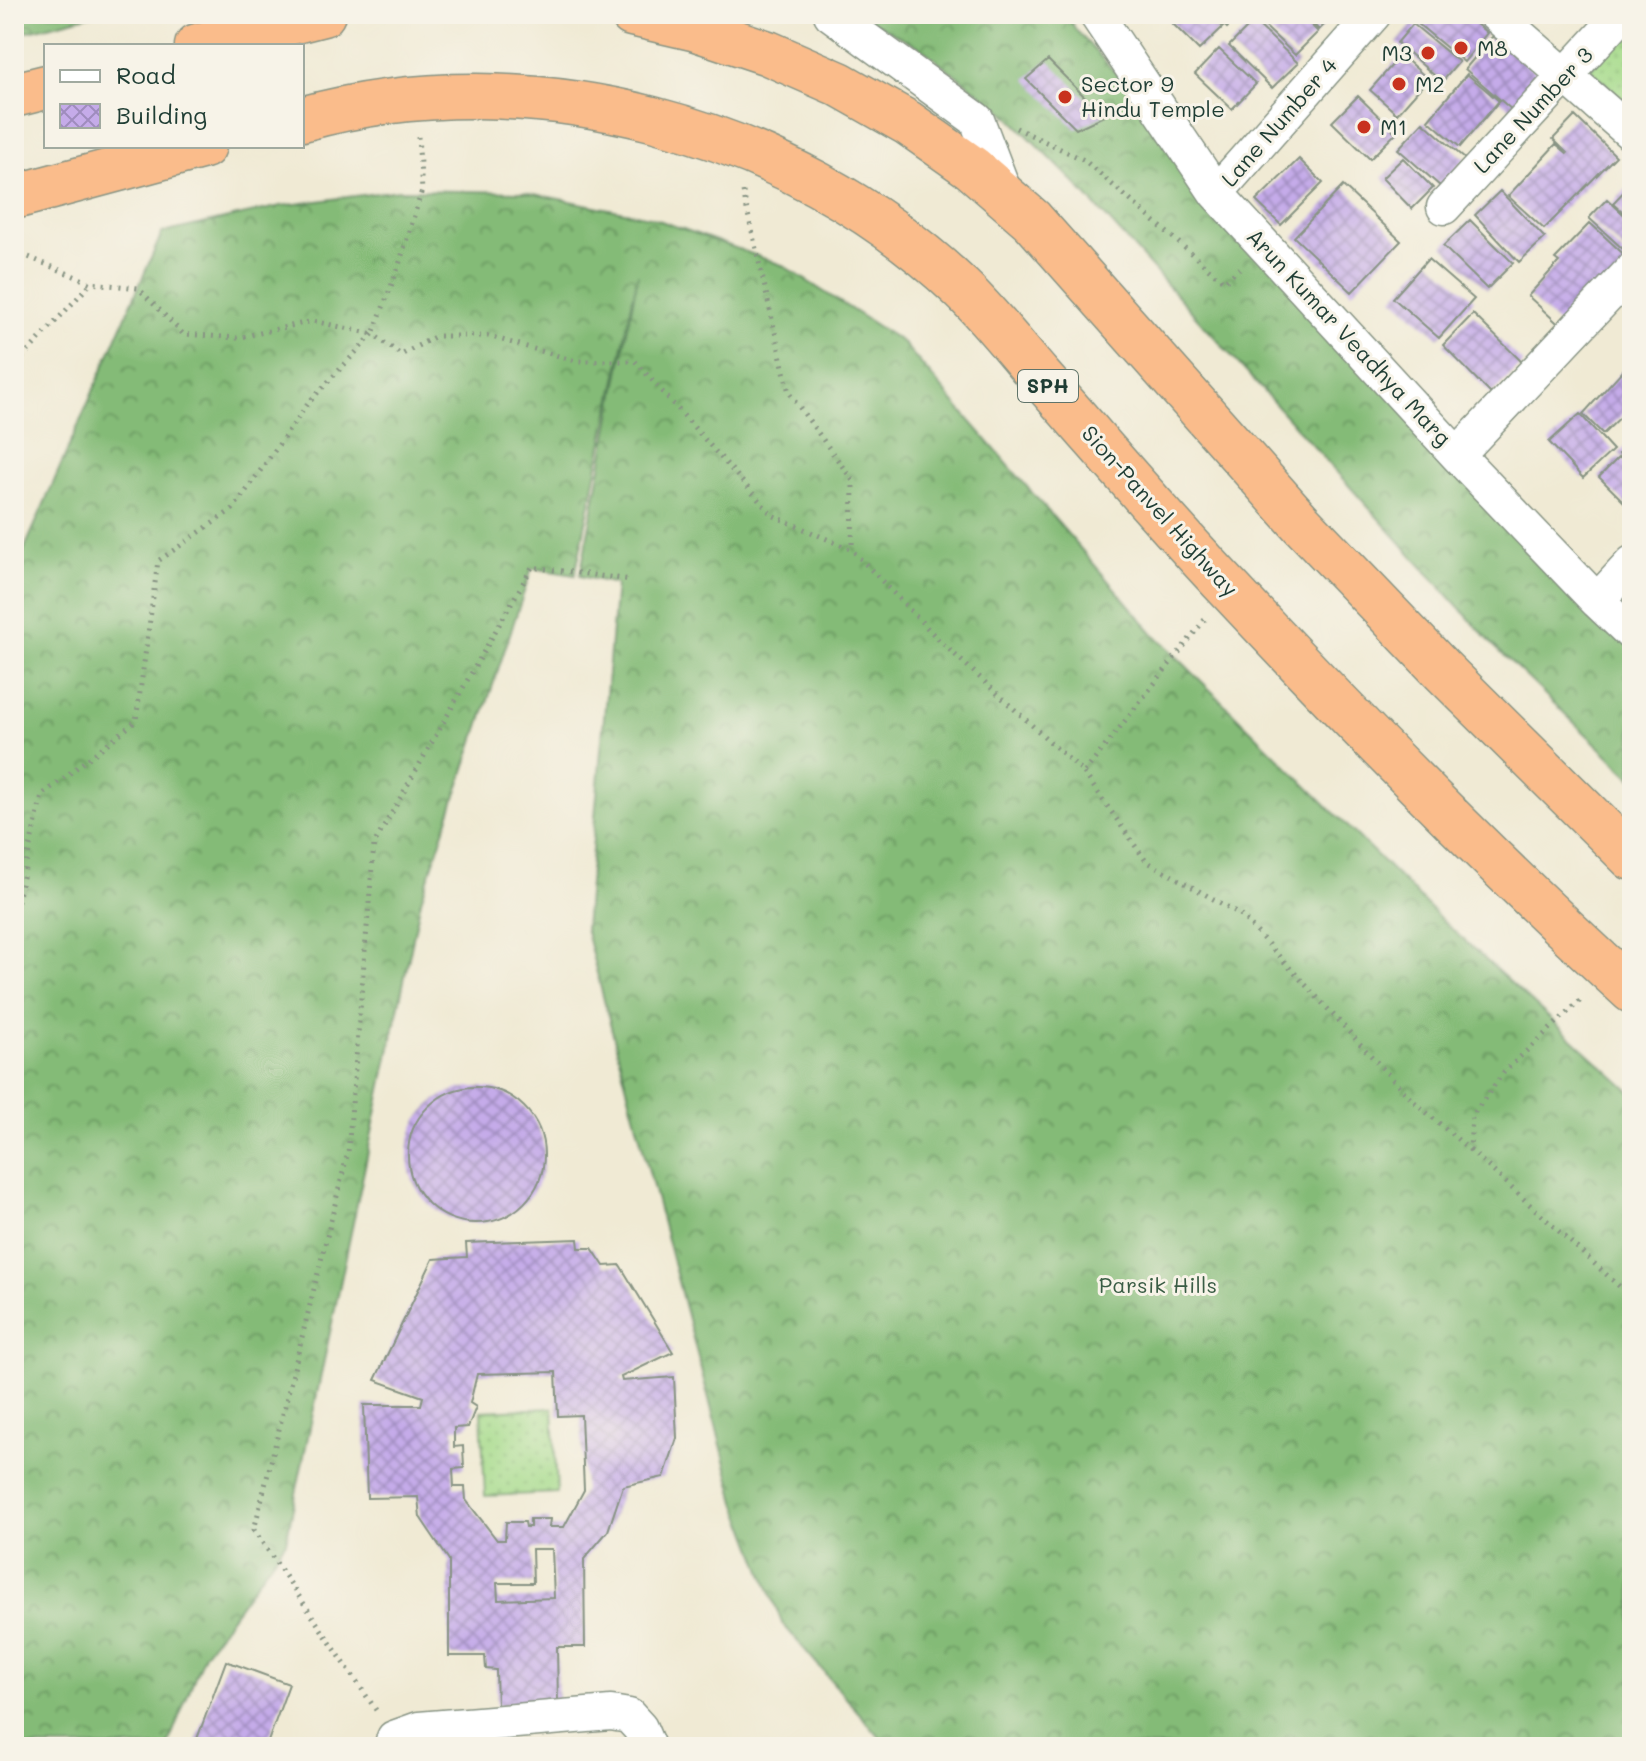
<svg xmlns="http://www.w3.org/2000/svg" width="1646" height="1761" font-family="Mali,sans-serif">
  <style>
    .grass { fill: url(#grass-dots); stroke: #628c60; stroke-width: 2 }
    .forest { fill: url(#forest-crowns); stroke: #527c56; stroke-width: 2 }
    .building { fill: url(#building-cross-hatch); fill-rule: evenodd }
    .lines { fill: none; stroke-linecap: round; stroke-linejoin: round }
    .minor-casing { stroke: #889484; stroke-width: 37 }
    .highway-casing { stroke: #889484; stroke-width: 47 }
    .path { stroke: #889484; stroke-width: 5; stroke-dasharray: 2 6; stroke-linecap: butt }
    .minor { stroke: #fff; stroke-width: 34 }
    .highway { stroke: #fabc8b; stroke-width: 44 }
    .poi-dot { fill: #c8321e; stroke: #f7f3e8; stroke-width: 3 }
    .labels { text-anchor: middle; stroke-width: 6; stroke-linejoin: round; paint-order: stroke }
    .shield { fill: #f7f3e8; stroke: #60746a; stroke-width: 2 }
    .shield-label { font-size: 20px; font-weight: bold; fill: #1f3d34 }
    .poi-label { font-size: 22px; fill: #1f3d34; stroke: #f7f3e8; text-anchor: start }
    .street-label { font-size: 22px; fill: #1f3d34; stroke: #f7f3e8 }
    .park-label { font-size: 22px; fill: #3a5d45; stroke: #f7f3e8 }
  </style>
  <defs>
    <pattern id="grass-dots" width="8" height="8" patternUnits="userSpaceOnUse" patternTransform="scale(2)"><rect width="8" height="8" fill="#a6db8b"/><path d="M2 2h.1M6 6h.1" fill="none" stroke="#8ebd79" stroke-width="1.8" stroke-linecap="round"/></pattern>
    <pattern id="forest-crowns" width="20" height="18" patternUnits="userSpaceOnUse" patternTransform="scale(2)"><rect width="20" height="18" fill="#84bb77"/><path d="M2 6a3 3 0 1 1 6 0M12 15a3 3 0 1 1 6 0" fill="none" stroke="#6b9962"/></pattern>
    <pattern id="building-cross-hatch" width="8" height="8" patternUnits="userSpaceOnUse" patternTransform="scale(2)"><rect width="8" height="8" fill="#c5abe9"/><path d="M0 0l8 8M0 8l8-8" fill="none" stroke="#9f8cbe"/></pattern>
  </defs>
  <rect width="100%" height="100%" fill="#f7f3e8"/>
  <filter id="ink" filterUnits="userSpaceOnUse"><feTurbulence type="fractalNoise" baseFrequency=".0125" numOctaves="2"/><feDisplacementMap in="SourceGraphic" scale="16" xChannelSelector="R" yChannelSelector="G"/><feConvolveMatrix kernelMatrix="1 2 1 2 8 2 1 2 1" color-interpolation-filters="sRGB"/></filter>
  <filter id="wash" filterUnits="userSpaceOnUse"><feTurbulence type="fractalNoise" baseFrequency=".006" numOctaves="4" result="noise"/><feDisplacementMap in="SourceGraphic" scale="32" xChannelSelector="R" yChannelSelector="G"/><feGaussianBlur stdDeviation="1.8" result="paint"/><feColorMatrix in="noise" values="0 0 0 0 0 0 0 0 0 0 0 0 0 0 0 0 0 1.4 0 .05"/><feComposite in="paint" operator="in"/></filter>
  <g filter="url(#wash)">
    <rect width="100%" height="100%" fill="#f0ead4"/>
    <path class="grass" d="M1632,25V108L1590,69Z
      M553,1408L557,1493L485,1496L481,1411Z"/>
    <path class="forest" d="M14,14H95L14,35Z
      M858,14H1068L1075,29L1632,632V778L1494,646L1076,184L1003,111L918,46Z
      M399,190L524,192L650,217L782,265L902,342L1155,635L1445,923L1632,1093V1747H888L782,1623L736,1502L585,928L616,584L580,576L638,274L575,575L532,568L421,900L286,1541L204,1654L167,1747H14V573L162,233L281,206Z"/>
    <g id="blocks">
      <path class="building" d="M1163,14H1210L1223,27L1199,50Z
        M1213,14H1241L1227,28Z
        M1257,14H1300L1318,32L1295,55L1255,17Z
        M1303,14H1335L1319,30Z
        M1424,14H1464L1487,33L1464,62L1417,23Z
        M1254,21L1298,63L1272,88L1229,46Z
        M1413,24L1459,62L1442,82L1397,43Z
        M1493,36L1541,76L1512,110L1465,69Z
        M1219,49L1256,84L1232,109L1195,74Z
        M1401,55L1428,79L1397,114L1370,90Z
        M1048,60L1104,116L1076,129L1026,79Z
        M1467,74L1499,101L1460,147L1428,120Z
        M1358,96L1396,133L1370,159L1332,122Z
        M1575,116L1616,156L1544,229L1508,196L1556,144L1568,154L1553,139Z
        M1423,122L1465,159L1440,186L1398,149Z
        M1403,158L1433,188L1412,209L1382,178Z
        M1299,159L1323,183L1281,225L1256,201Z
        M1632,183V220L1613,203Z
        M1343,186L1401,241L1352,292L1294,237Z
        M1500,191L1545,238L1519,262L1475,215Z
        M1607,199L1632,222V241L1624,250L1589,218Z
        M1470,220L1513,263L1487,289L1443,246Z
        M1590,223L1631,261L1567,332L1528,296L1559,262L1555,259Z
        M1428,259L1474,299L1439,338L1393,298Z
        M1473,314L1523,363L1491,394L1443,345Z
        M1632,360V406L1603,434L1583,414Z
        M1580,414L1613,450L1583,478L1549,442Z
        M1632,440V466L1619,454Z
        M1619,457L1632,469V510L1599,477Z
        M408 1155a68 68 0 1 1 136 0a68 68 0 1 1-136 0Z
        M578,1239L579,1248H592L604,1266L620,1265L673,1352L621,1377L622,1381L674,1377L677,1438L664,1477L623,1486L608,1531L584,1559L585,1647H557L558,1704L497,1705L496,1670L486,1669L485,1656H449V1560L420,1517L418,1497L367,1498L364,1405H421L423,1397L375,1380L433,1259L467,1257L466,1243ZM556,1372L558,1416L581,1415L584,1490L564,1527H549L550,1519H530V1527H526L525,1522H506L505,1540H497L466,1500L465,1487H454L453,1469L464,1468L463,1446L454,1447V1428L468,1427L476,1407L470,1403L477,1374ZM532,1549H552L554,1598L498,1600L497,1583H533Z
        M226,1661L289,1684L266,1747H194Z"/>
    </g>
  </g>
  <g filter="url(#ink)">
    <use href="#blocks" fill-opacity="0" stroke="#889484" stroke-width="2"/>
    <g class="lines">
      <g class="minor-casing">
        <path id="minor" d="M831,14L977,120L1006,196
          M1096,14L1216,193L1457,455L1597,601L1632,634
          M1495,14L1632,134
          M1216,193L1374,14
          M1444,207L1622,14
          M1457,455L1632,270
          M1597,601L1632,563
          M391,1747L394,1738L419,1729L611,1713L629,1716L640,1728L648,1747"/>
      </g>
      <g class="highway-casing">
        <path id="highway" d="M632,14L693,28L768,53L839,84L908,123L972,168L1032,220L1301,523L1442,670L1632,858
          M197,46L323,14
          M14,95L46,87
          M302,119C529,56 791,126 961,288C989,315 1014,347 1040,377C1103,448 1165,522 1231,591C1360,729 1493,864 1632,991
          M14,197L204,146"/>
      </g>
      <path class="path" d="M1016,128L1084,160L1224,282L1240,268
        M743,192L789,393L853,481L852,550
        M14,251L91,283L138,288L183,334L237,338L313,321L373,334L398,268L422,190L418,137
        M14,397L23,357L91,283
        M1084,773L1146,861L1240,914L1411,1099L1470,1150L1472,1116L1504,1072L1583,998
        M14,917L42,795L136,721L158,561L233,509L310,401L373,334L401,355L436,336H488L576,361H635L772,515L852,550L940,641L1084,773L1206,618
        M1470,1150L1632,1298
        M376,1710L254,1530L348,1152L374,844L532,567L632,580"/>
      <use href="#minor" class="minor"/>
      <use href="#highway" class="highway"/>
    </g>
  </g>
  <g class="poi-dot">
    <circle cx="1461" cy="48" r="8"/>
    <circle cx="1428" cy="53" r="8"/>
    <circle cx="1399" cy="84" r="8"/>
    <circle cx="1065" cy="97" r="8"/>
    <circle cx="1364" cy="127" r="8"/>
  </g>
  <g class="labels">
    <rect class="shield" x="1018" y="370" width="60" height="32" rx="6"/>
    <g class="shield-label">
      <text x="1048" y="393">SPH</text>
    </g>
    <g class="poi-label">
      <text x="1477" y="56">M8</text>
      <text x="1412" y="61" text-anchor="end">M3</text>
      <text x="1081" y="92">Sector 9<tspan x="1081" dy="25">Hindu Temple</tspan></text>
      <text x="1415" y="92">M2</text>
      <text x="1380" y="135">M1</text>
    </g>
    <g class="street-label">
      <text transform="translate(1533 110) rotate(-47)" y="8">Lane Number 3</text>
      <text transform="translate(1279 122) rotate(-49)" y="8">Lane Number 4</text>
      <text transform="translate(1349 337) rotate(47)" y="8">Arun Kumar Veadhya Marg</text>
      <text transform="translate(1160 511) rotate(48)" y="8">Sion-Panvel Highway</text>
    </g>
    <g class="park-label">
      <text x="1158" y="1293">Parsik Hills</text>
    </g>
  </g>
  <rect width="1646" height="1761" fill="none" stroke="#f7f3e8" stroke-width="48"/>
  <rect x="44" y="44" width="260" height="104" fill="#f7f3e8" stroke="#a1aaa0" stroke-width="2"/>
  <rect x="60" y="70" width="40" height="12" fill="#ffffff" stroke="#a1aaa0" stroke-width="2"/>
  <text x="116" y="84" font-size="24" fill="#1f3d34">Road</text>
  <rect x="60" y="104" width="40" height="24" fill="url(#building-cross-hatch)" stroke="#a1aaa0" stroke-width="2"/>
  <text x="116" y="124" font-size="24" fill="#1f3d34">Building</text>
</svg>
